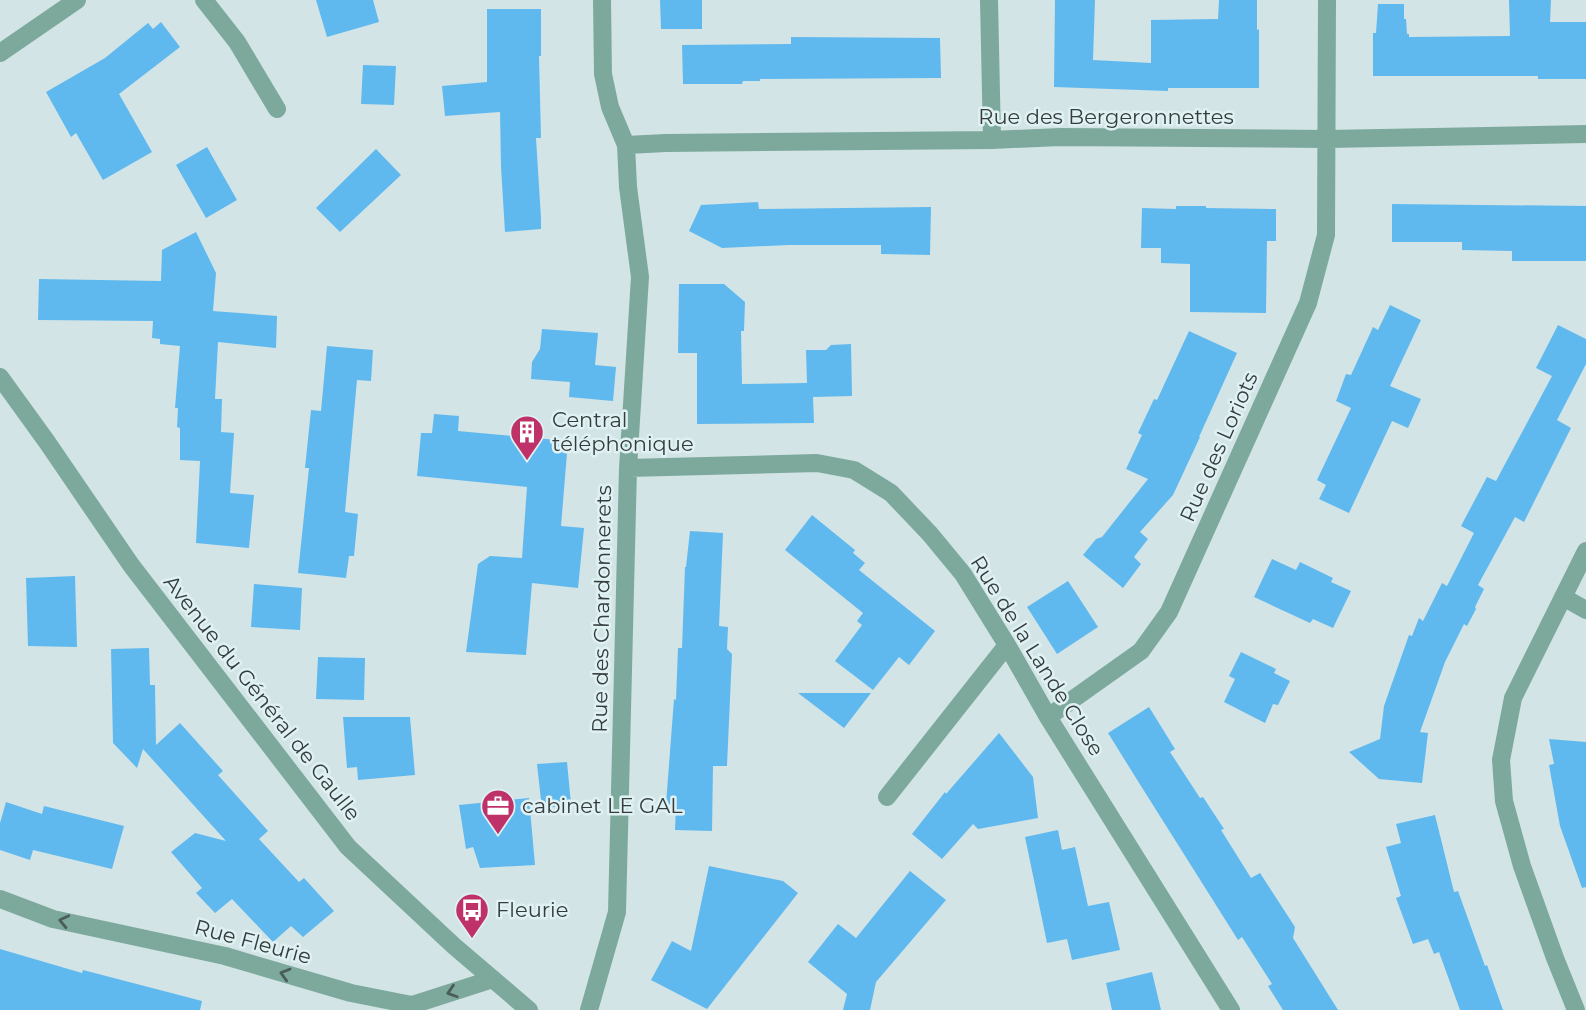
<svg xmlns="http://www.w3.org/2000/svg" width="1586" height="1010" font-family="Montserrat,sans-serif">
  <style>
    .building { fill: #60b9ee }
    .lines { fill: none; stroke-linecap: round; stroke-linejoin: round }
    .minor { stroke: #7da99c; stroke-width: 18 }
    .oneway { stroke: #4b5d5a }
    .labels { text-anchor: middle; stroke-width: 5; stroke-linejoin: round; paint-order: stroke }
    .street-label { font-size: 21px; fill: #353c3d; stroke: #dff1f3 }
    .poi-label { font-size: 21px; fill: #353c3d; stroke: #dff1f3; text-anchor: start }
  </style>
  <rect width="100%" height="100%" fill="#d2e4e6"/>
  <path class="building" d="M316,0H373L379,22L327,37Z
    M660,0H702V29H661Z
    M1055,0H1095L1093,60L1151,63V20L1218,19L1219,0H1257V30L1259,29V88H1168V91L1054,87Z
    M1509,0H1551L1550,22H1586V79H1538V76H1373V33H1376L1378,4H1404V19H1406L1407,34H1409V37L1510,36Z
    M487,9H541V56H539L541,138H536L541,218V229L505,232L501,167L500,112L445,116L442,86L487,82Z
    M161,22L180,47L119,94L152,152L103,180L76,133L71,137L46,92L105,58L148,23L153,29Z
    M791,37L940,38L941,78L760,79V81H743L742,84H683L682,45L791,44Z
    M363,65L396,66L394,105L361,104Z
    M207,147L237,200L206,218L176,165Z
    M376,149L401,175L340,232L316,208Z
    M758,202L759,209L931,207L930,255L881,254V245H789L722,248L689,231L701,205Z
    M1392,204L1586,206V261H1512V251L1462,250V242H1392Z
    M1176,206H1206V208L1276,209V241H1267L1266,313L1190,312V264L1161,263V248H1141L1142,208L1176,209Z
    M196,232L216,273L213,311L277,316L276,348L218,342L215,399H222L221,432L234,433L230,493L254,495L249,548L196,543L200,461L180,460V428L177,427L178,408H175L180,346L160,344V339L152,338L153,321L38,320L39,279L161,281L162,250Z
    M679,284H724L745,302L744,331H741L742,384L807,383L806,350H826L831,345L851,344L852,396L813,397L814,423L697,424V353H678Z
    M1390,305L1421,320L1390,386L1421,399L1408,428L1392,421L1349,513L1319,499L1326,485L1317,480L1351,408L1336,401L1346,374L1351,375L1373,327L1378,330Z
    M1558,325L1586,339V364L1557,420L1571,428L1524,522L1515,517L1478,585L1484,589L1475,607L1476,609L1467,626L1464,624L1445,662L1420,732L1428,733L1422,783L1379,779L1349,752L1380,739L1384,706L1409,635L1412,636L1419,618L1423,621L1442,583L1447,586L1474,533L1461,526L1487,477L1496,481L1552,376L1536,368Z
    M542,329L598,333L595,365L616,367L613,401L569,397L570,382L531,379L532,362L540,349Z
    M1189,331L1237,353L1199,437H1200L1173,495L1140,532L1148,539L1134,557L1141,564L1123,588L1083,555L1096,539L1102,537L1148,479L1126,469L1142,435L1138,433L1154,399L1157,400Z
    M327,346L373,350L371,381L357,380L345,512L358,514L354,556H349L346,578L298,573L309,468H305L311,410L321,411Z
    M434,414L459,416L458,431L568,441L561,526L584,528L578,588L532,583L526,655L466,652L478,564L490,556L522,558L527,487L417,476L421,433H432Z
    M812,515L855,550L853,553L865,563L859,570L935,631L909,665L899,657L873,690L835,661L862,625L857,621L863,613L785,550Z
    M690,531L723,533L719,626L728,627L727,649L732,654L727,766H713L712,831L675,830L676,805L666,804L674,699L676,700L678,648H682L685,567H686Z
    M1272,559L1296,570L1300,562L1333,578L1331,582L1351,591L1333,628L1313,619L1310,623L1254,597Z
    M75,576L77,647L28,646L26,578Z
    M1068,581L1098,627L1057,654L1027,607Z
    M254,584L302,588L300,630L251,627Z
    M149,648L150,685H155L156,745L180,723L223,771L218,775L268,831L259,839L299,882L304,878L334,911L303,937L291,926L273,942L232,899L215,913L196,893L202,888L171,852L195,833L226,841L143,749L137,768L113,743L111,649Z
    M1241,652L1276,669L1274,673L1290,681L1278,705L1273,704L1265,723L1224,702L1235,679L1229,676Z
    M318,657L365,658L364,700L316,699Z
    M798,693H871L844,728Z
    M1149,707L1175,749L1170,752L1200,798L1203,797L1224,829L1221,830L1251,878L1260,873L1295,927L1293,938L1338,1010H1283L1268,986L1272,984L1242,937L1238,940L1141,786L1108,733Z
    M343,717H410L415,775L358,780L357,767L347,768Z
    M999,733L1033,777L1038,818L978,829L973,824L942,859L912,834L945,792L946,794Z
    M1549,739L1586,742V887L1582,888L1560,826L1549,765L1554,764Z
    M567,762L571,804L542,809L537,764Z
    M529,798L535,865L480,868L473,847L466,849L459,805Z
    M6,802L42,814L44,806L124,826L112,869L33,850L30,860L0,850V823Z
    M1435,815L1454,892L1458,891L1485,966L1487,965L1503,1010H1460L1439,952L1434,954L1428,939L1413,944L1396,898L1401,896L1386,847L1401,843L1396,824Z
    M1058,830L1062,850L1075,847L1088,906L1109,902L1120,950L1072,960L1067,939L1047,943L1025,837Z
    M709,866L783,881L798,893L707,1009L651,980L672,941L691,951Z
    M910,871L946,900L876,982L870,1010H843L847,994L808,962L838,924L856,938Z
    M0,949L82,973L83,970L202,1001L200,1010H0Z
    M1152,972L1161,1010H1112L1106,983Z"/>
  <g class="lines">
    <path class="minor" d="M204,0L237,42L277,109
      M989,0L992,140
      M0,53L77,0
      M626,145L666,143L992,140L1060,137L1328,139L1586,134
      M0,377L47,442L131,565L348,847L454,946L529,1010
      M628,468L817,463L854,470L891,493L930,534L963,574L1007,645L1048,717L1231,1010
      M1563,597L1586,610
      M1048,717L1141,651L1169,612L1308,303L1326,235L1327,0
      M887,797L1007,645
      M0,899L53,919L225,956L351,993L412,1005L493,979
      M589,1010L617,912L628,468L640,277L628,187L626,145L610,107L603,74L602,0
      M1576,1010L1555,958L1522,866L1504,801L1501,760L1513,698L1586,551"/>
  </g>
  <defs><path id="oneway-chevron" d="M-2-3.5L2.5 0L-2 3.5" fill="none" stroke-width="1.6" stroke-linecap="round" stroke-linejoin="round" transform="scale(1.75)"/></defs>
  <g class="oneway">
    <use href="#oneway-chevron" transform="translate(64 921) rotate(-167)"/>
    <use href="#oneway-chevron" transform="translate(285 974) rotate(-164)"/>
    <use href="#oneway-chevron" transform="translate(452 992) rotate(162)"/>
  </g>
  <defs>
    <g id="building-pin" transform="scale(1.75)"><path d="M0 17L-7.5 6A9.5 9.5 0 1 1 7.5 6Z" fill="#be3269" stroke="#dff1f3"/><path d="M-4-6H4V6H1V3H-1V6H-4ZM-2.5-4.3h1.7v1.8h-1.7ZM.8-4.3h1.7v1.8H.8ZM-2.5-1h1.7V.8h-1.7ZM.8-1h1.7V.8H.8Z" fill="#fff"/></g>
    <g id="office-pin" transform="scale(1.75)"><path d="M0 17L-7.5 6A9.5 9.5 0 1 1 7.5 6Z" fill="#be3269" stroke="#dff1f3"/><path d="M-6-3h4V-5.5h4V-3h4V5H-6ZM-1-4.5V-3h2v-1.5ZM-6 0V1H6V0Z" fill="#fff"/></g>
    <g id="bus-pin" transform="scale(1.75)"><path d="M0 17L-7.5 6A9.5 9.5 0 1 1 7.5 6Z" fill="#be3269" stroke="#dff1f3"/><path d="M-5-6H5V4H4V6H2V4H-2V6H-4V4H-5ZM-3.5-4V0h7V-4ZM-3.5 1.2v1.5H-2V1.2ZM2 1.2v1.5H3.5V1.2Z" fill="#fff"/></g>
  </defs>
  <g fill-rule="evenodd">
    <use href="#building-pin" x="527" y="432"/>
    <use href="#office-pin" x="498" y="806"/>
    <use href="#bus-pin" x="472" y="910"/>
  </g>
  <g class="labels">
    <g class="street-label">
      <text x="1106" y="124">Rue des Bergeronnettes</text>
      <text transform="translate(1219 447) rotate(-66)" y="7">Rue des Loriots</text>
      <text transform="translate(602 609) rotate(-89)" y="7">Rue des Chardonnerets</text>
      <text transform="translate(1037 656) rotate(58)" y="7">Rue de la Lande Close</text>
      <text transform="translate(262 698) rotate(52)" y="7">Avenue du Général de Gaulle</text>
      <text transform="translate(253 942) rotate(15)" y="7">Rue Fleurie</text>
    </g>
    <g class="poi-label">
      <text x="552" y="427">Central<tspan x="552" dy="24">téléphonique</tspan></text>
      <text x="522" y="813">cabinet LE GAL</text>
      <text x="496" y="917">Fleurie</text>
    </g>
  </g>
</svg>
